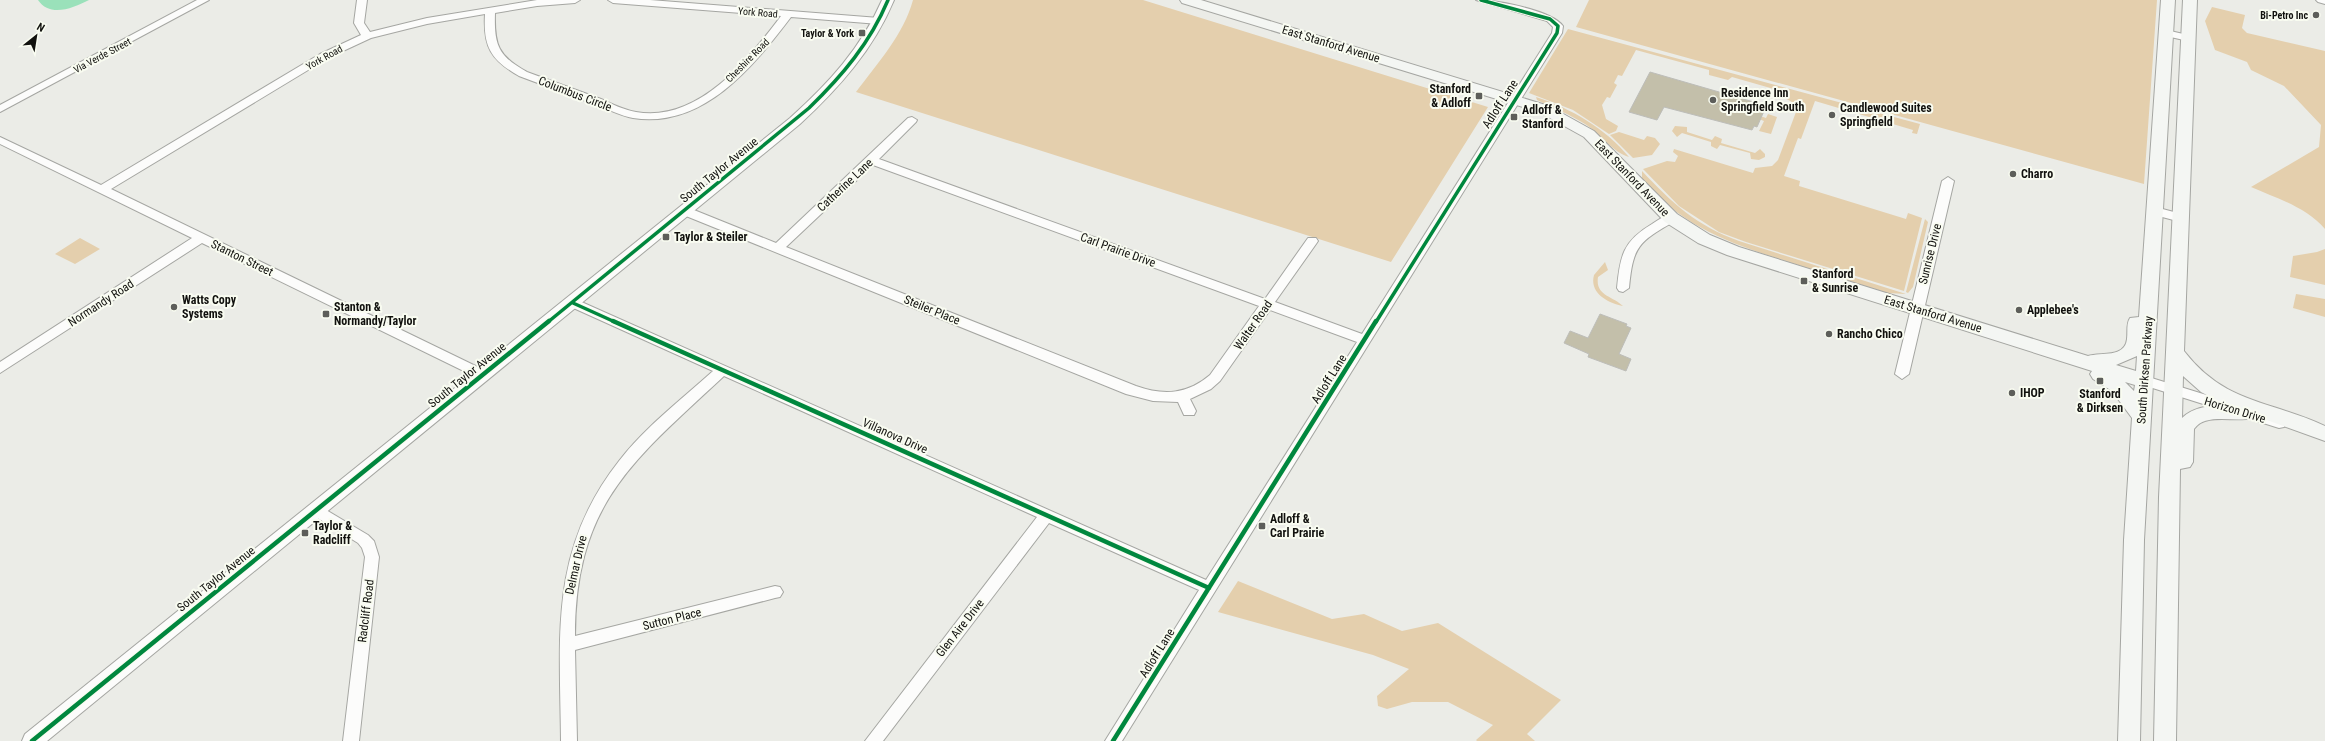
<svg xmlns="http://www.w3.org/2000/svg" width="2325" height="741" font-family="'Roboto Condensed',sans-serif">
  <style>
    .green { fill: #e4cfad }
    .water { fill: #9ae1ba }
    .building { fill: #c3bfaa; stroke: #bdbdb9 }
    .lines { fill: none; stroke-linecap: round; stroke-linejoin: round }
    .minor-casing { stroke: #a5a6a2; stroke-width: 2 }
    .tertiary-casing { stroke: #a5a6a2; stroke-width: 2 }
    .secondary-casing { stroke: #a5a6a2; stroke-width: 2 }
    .minor { fill: #fcfcfb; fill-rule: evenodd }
    .tertiary { fill: #fcfcfb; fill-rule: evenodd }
    .secondary { fill: #f4f6f3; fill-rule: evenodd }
    .cycleway-far1-casing { stroke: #f9fcf1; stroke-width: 5.5 }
    .cycleway-casing { stroke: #f9fcf1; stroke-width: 7 }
    .cycleway-far1 { stroke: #00873e; stroke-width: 3.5 }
    .cycleway { stroke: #00873e; stroke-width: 4.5 }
    .poi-dot { fill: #5d5e5a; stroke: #f9fcf1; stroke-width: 1.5 }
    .labels { text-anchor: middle; stroke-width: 4; stroke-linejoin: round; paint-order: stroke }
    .far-street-label { font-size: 10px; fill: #11110e; stroke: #f9fcf1 }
    .far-poi-label { font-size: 10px; font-weight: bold; fill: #11110e; stroke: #f9fcf1; text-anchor: end }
    .street-label { font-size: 12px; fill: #11110e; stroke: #f9fcf1 }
    .poi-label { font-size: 12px; font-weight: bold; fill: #11110e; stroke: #f9fcf1; text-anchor: start }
  </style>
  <rect width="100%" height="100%" fill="#ebece7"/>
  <path class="green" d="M913,0H1143L1488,107L1391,262L856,92C877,64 904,34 913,0Z
    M1589,0H2157L2144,184L1576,27Z
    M2212,7L2245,15L2242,28L2247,33L2325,51V229C2306,207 2276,198 2251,187L2319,147L2321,125L2284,86L2251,70L2247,62L2215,50L2205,21Z
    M1568,29L1920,124L1917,134L1912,133L1913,130L1815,101L1801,139L1798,138L1784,176L1800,181L1799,186L1906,219L1908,213L1922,218L1904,291L1746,242L1719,232L1679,206L1643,169L1667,161L1675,162L1678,156L1673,152L1674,149L1753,173L1755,168L1772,166L1778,160L1796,112L1792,102L1779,95L1781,91L1732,77L1728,80L1709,75V70L1636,50L1622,76L1618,75L1614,83L1617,85L1610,98L1607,97L1602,105L1606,119L1618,126L1616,131L1609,134L1573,110L1529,93Z
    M1536,97C1572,109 1605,128 1629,157C1614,153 1599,133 1585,124C1569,114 1553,108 1537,100Z
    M1768,114L1777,117L1771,134L1759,131L1764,121L1759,119L1760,116L1766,118Z
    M1675,126L1687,127V132L1712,140L1715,136L1722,139L1721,143L1755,153L1760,149L1765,154V157L1759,160L1751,159L1750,153L1720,145L1717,149L1711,146V142L1682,133L1677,137L1672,131Z
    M1619,132L1644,140L1647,136L1655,138L1660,144L1652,155L1633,158L1610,135Z
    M1642,171C1672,203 1697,226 1739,241L1906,294L1888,293C1856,283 1824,273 1792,263C1735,245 1681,228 1642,178Z
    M1925,219L1928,222L1913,287L1908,293L1906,292Z
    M80,238L100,249L75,264L55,254Z
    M2325,249V285L2290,277L2293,256L2317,252Z
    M1605,262L1608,270L1598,277C1595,296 1613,296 1623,306C1608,303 1589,293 1594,275Z
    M2296,294L2325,299V317L2293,308Z
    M1238,581L1332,619L1364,614L1402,631L1438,623L1561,700L1527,734L1535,741H1477L1476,740L1493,725L1448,702H1412L1387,709L1378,706L1377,696L1409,669L1373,655L1218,612Z"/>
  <path class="water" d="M38,0H89C73,8 50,18 38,0Z"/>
  <path class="building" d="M1650,72L1764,105L1762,110L1764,111L1757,127L1754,126L1752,130L1664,107L1657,120L1629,112Z
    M1600,314L1627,324L1626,326L1631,328L1619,354L1631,359L1626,371L1588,357L1589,354L1564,343L1570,331L1588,338Z"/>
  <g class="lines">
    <g class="minor-casing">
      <path id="minor" d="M197,0H209L0,112V105Z
        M357,0H367L364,23L370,32L427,18L537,0H580L575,3L537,6L495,13C494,45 498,56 527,72C551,81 576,90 601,99C612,104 624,110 636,112C698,123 748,60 781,16L613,3L608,0H650L879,18L884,21L879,24L791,17C753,67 703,129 633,118C621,116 608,109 596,105C571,95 545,86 519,76C491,60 483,47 485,14L427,24L371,38L328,58L111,189L488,372L490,375L488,378H478L202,243L0,373V362L192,238L0,144V137L101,185L320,54L361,35L354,23Z
        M1476,0C1496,0 1551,10 1563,26L1562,33L1122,741H1105L1199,590L1049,523L883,741H865L1037,517L724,376C634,460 575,503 575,636L775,586L780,587L783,592L780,597L775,598L575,650L577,741H561C560,635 549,550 619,461C645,427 681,400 713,371L569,306L567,303L569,300H577L1206,580L1357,342L1270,310L1220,381L1211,389L1190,399L1196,411L1194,415H1184L1178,402L1153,401L1126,394L681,214L679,211L681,208H689L776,243L908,118L912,117L917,120L916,122L879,159L1265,299L1308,238H1316L1318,241L1316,244L1275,302L1362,334L1552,33L1553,27L1547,21ZM873,165L1259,306L1210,375C1188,394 1164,396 1136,386L786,247Z
        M2316,0H2325V4L2318,2Z
        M2166,30L2192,36L2193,38L2188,41L2162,35L2161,33Z
        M1948,177L1954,181L1909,374L1902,379L1895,374L1942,181Z
        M2155,207L2185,215L2187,218L2181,222L2151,214L2149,211L2151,208Z
        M1671,214L1677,218L1675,221C1639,242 1633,245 1629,288L1623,292L1619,291L1617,288C1620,256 1623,241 1652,224C1658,220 1664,216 1671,214Z
        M2145,376L2284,419L2286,423L2284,427L2279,428L2140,384L2138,381L2140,378Z
        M316,504L368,535L374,541L379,557L359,741H343L365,557L362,548L358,543L311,514L309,510L311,506Z"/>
    </g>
    <g class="tertiary-casing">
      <path id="tertiary" d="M882,0H894C873,50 839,88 800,124L47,741H22L25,734L790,118C829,83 861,48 882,0Z"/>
    </g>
    <g class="secondary-casing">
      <path id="secondary" d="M1180,0H1201L1549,106L1594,131L1677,214L1710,235L1739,247L2088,356C2101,352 2125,358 2127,339C2128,331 2126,324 2130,318L2139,317L2161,0H2175L2144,540L2140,741H2118L2124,540L2132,418L2112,391L2093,379L2090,374L2092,371L1727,255L1698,243L1665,222L1584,137L1539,112L1182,3ZM2137,356L2136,371L2116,365ZM2125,382L2135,385L2134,391Z
        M2183,0H2197L2184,351C2225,404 2269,400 2325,426V441L2253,415L2252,418C2235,423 2206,412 2194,429L2193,462L2190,467L2180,469L2176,741H2154L2159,497ZM2183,376L2201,392L2226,405C2211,405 2193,407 2182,418Z"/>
    </g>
    <use href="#minor" class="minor"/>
    <use href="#tertiary" class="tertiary"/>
    <use href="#secondary" class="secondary"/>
    <g class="cycleway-far1-casing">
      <path id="cycleway-far1" d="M573,303L615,322
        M548,322L809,108C842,76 870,43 888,0
        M1376,322L1557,33L1558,26L1550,19L1481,0"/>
    </g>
    <g class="cycleway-casing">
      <path id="cycleway" d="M613,321L1209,588
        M32,741L549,321
        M1113,741L1376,321"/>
    </g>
    <use href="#cycleway-far1" class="cycleway-far1"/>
    <use href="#cycleway" class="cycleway"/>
  </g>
  <g class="poi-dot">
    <circle cx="2316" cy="15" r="4"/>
    <rect x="858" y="29" width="8" height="8" rx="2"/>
    <rect x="1475" y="92" width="8" height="8" rx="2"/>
    <circle cx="1713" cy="100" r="4"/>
    <circle cx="1832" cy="115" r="4"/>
    <rect x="1510" y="113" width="8" height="8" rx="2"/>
    <circle cx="2013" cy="174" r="4"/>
    <rect x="662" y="233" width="8" height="8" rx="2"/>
    <rect x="1800" y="277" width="8" height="8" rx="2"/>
    <circle cx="174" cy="307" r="4"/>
    <circle cx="2019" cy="310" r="4"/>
    <rect x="322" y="310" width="8" height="8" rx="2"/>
    <circle cx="1829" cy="334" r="4"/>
    <rect x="2096" y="377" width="8" height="8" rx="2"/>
    <circle cx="2012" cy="393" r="4"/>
    <rect x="1258" y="522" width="8" height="8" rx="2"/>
    <rect x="301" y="529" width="8" height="8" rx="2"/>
  </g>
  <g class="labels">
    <g class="far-street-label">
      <text transform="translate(758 12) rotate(5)" y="4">York Road</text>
      <text transform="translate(102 55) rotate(-28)" y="4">Via Verde Street</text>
      <text transform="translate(324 57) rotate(-29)" y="4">York Road</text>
      <text transform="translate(747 60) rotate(-45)" y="4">Cheshire Road</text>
    </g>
    <g class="far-poi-label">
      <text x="2308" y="19">Bi-Petro Inc</text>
      <text x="854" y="37">Taylor &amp; York</text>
    </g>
    <g class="street-label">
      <text transform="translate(1331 44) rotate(17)" y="4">East Stanford Avenue</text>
      <text transform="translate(575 94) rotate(21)" y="4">Columbus Circle</text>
      <text transform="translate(1500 104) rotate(-57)" y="4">Adloff Lane</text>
      <text transform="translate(719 170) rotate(-39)" y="4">South Taylor Avenue</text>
      <text transform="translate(1632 178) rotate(46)" y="4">East Stanford Avenue</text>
      <text transform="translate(845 185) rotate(-43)" y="4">Catherine Lane</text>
      <text transform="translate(1118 250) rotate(20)" y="4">Carl Prairie Drive</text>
      <text transform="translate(1930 254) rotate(-76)" y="4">Sunrise Drive</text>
      <text transform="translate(242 258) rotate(26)" y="4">Stanton Street</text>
      <text transform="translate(101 303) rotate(-33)" y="4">Normandy Road</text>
      <text transform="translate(932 310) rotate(22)" y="4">Steiler Place</text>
      <text transform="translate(1933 314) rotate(17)" y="4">East Stanford Avenue</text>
      <text transform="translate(1253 325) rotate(-55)" y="4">Walter Road</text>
      <text transform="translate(2145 370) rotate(-86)" y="4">South Dirksen Parkway</text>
      <text transform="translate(467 375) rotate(-39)" y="4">South Taylor Avenue</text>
      <text transform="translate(1329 379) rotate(-58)" y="4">Adloff Lane</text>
      <text transform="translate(2235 410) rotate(17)" y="4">Horizon Drive</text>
      <text transform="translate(895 436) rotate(24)" y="4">Villanova Drive</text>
      <text transform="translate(576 565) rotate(-77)" y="4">Delmar Drive</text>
      <text transform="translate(216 579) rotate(-39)" y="4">South Taylor Avenue</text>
      <text transform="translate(366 611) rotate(-83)" y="4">Radcliff Road</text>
      <text transform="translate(672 619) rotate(-14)" y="4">Sutton Place</text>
      <text transform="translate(960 628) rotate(-52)" y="4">Glen Aire Drive</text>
      <text transform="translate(1157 653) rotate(-58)" y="4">Adloff Lane</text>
    </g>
    <g class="poi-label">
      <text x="1471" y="93" text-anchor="end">Stanford<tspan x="1471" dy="14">&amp; Adloff</tspan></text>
      <text x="1721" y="97">Residence Inn<tspan x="1721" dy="14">Springfield South</tspan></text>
      <text x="1840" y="112">Candlewood Suites<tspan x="1840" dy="14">Springfield</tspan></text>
      <text x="1522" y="114">Adloff &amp;<tspan x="1522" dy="14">Stanford</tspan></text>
      <text x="2021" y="178">Charro</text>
      <text x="674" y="241">Taylor &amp; Steiler</text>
      <text x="1812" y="278">Stanford<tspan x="1812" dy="14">&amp; Sunrise</tspan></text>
      <text x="182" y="304">Watts Copy<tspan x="182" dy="14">Systems</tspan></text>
      <text x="334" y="311">Stanton &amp;<tspan x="334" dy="14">Normandy/Taylor</tspan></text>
      <text x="2027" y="314">Applebee's</text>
      <text x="1837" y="338">Rancho Chico</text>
      <text x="2020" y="397">IHOP</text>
      <text x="2100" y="398" text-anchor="middle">Stanford<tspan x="2100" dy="14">&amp; Dirksen</tspan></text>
      <text x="1270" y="523">Adloff &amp;<tspan x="1270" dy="14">Carl Prairie</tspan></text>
      <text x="313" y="530">Taylor &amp;<tspan x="313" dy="14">Radcliff</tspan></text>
    </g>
  </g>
  <g transform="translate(36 36) rotate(30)" stroke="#f9fcf1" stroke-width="3" paint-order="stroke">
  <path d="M0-3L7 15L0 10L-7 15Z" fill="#11110e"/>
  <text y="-6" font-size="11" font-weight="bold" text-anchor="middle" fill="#11110e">N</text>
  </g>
</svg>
